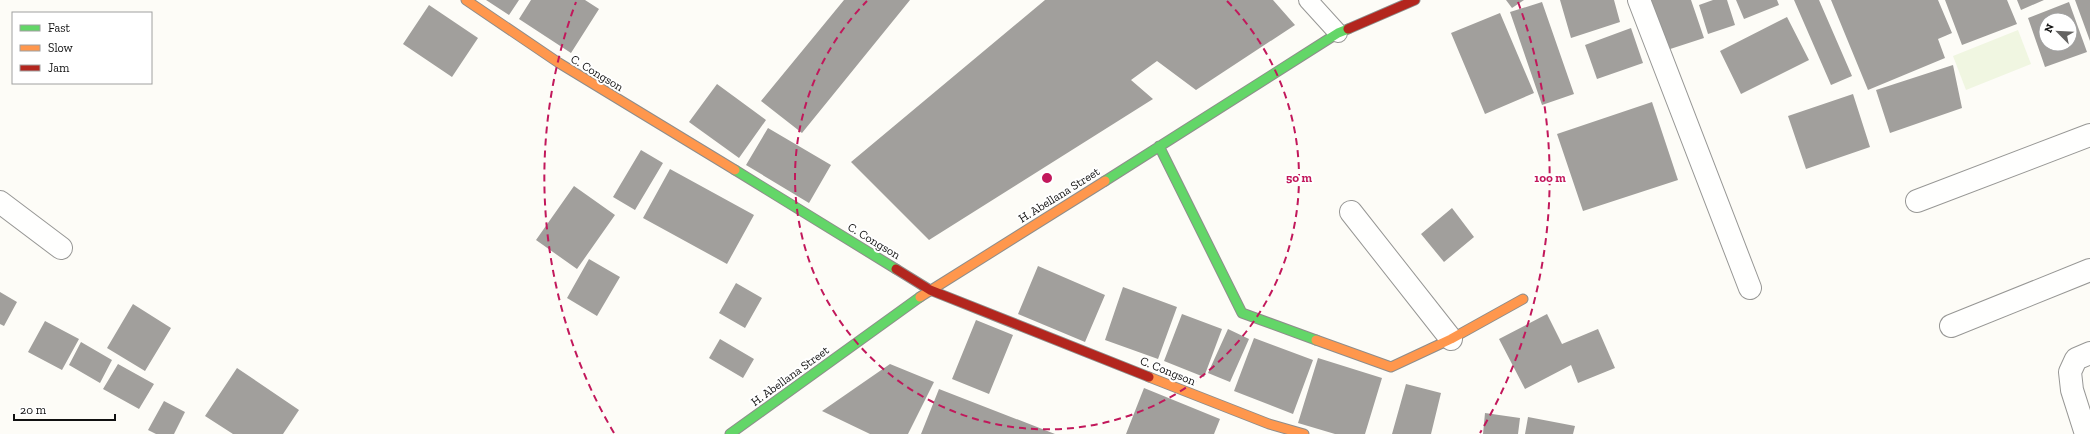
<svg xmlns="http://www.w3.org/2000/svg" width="2090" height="434" font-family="'Zilla Slab',serif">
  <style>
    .pitch { fill: #f0f6e1 }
    .building { fill: #a19f9c; fill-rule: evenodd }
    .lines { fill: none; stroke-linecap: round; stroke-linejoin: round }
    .lane-casing { stroke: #979795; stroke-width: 20 }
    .street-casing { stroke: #979795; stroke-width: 24 }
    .fast-casing { stroke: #8e8d8b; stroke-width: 11 }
    .slow-casing { stroke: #8e8d8b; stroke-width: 11 }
    .jam-casing { stroke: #8e8d8b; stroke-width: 11 }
    .lane { stroke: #fffffe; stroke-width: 18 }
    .street { stroke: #fffffe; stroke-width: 22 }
    .fast { stroke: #63d668; stroke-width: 9 }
    .slow { stroke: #ff974d; stroke-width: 9 }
    .jam { stroke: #b3261e; stroke-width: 9 }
    .ring { fill: none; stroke: #c2185b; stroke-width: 2; stroke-dasharray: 7 5 }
    .labels { text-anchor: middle; stroke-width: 4; stroke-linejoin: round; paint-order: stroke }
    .street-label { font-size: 12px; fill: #111; stroke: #fff }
    .centre { fill: #c2185b; stroke: #fff; stroke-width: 2 }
    .ring-label { font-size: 12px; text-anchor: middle; font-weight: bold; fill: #c2185b; stroke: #fff; stroke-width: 4; stroke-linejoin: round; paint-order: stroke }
  </style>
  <rect width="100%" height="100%" fill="#fdfcf7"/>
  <path class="pitch" d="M2018,30L2031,64L1966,90L1953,56Z"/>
  <path class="building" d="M486,0H519L509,15Z
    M531,0H585L599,9L571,53L519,19Z
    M844,0H910L802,133L761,101Z
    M1045,0H1273L1295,25L1196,90L1157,61L1131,80L1153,99L929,240L851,162Z
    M1506,0H1524L1512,8Z
    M1560,0H1614L1620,22L1571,38Z
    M1643,0H1691L1704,38L1661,52Z
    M1713,0H1727L1735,25L1708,34L1699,5Z
    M1736,0H1777L1779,5L1744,19Z
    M1794,0H1819L1852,76L1831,85Z
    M1831,0H1938L1952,33L1938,39L1945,58L1868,90Z
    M1945,0H2007L2017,24L1962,45Z
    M2017,0H2044L2021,10Z
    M2075,0H2090V41Z
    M1542,2L1574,94L1542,105L1510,12Z
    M2069,2L2087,52L2045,67L2028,18ZM2046,20H2070V44H2046Z
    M429,5L478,38L452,77L403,44Z
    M1500,13L1534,93L1485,114L1451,33Z
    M1787,17L1809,60L1741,94L1720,51Z
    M1631,28L1643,63L1597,79L1585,45Z
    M1953,65L1962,108L1890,133L1876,90Z
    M717,84L766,120L739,158L689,122Z
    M1853,94L1870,147L1806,169L1788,116Z
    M1652,102L1678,180L1583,211L1557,134Z
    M768,128L831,165L809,203L746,165Z
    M641,150L663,163L635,210L613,197Z
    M670,169L754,215L727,264L643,218Z
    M574,186L615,215L577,269L536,240Z
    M1452,208L1474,237L1444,262L1421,234Z
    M589,259L620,277L597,316L567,298Z
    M1038,266L1105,295L1085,342L1018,314Z
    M736,283L762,298L745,328L719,313Z
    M1123,287L1177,307L1158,359L1105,340Z
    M0,292L17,302L4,326L0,324Z
    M133,304L171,328L145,371L107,348Z
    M1182,314L1222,329L1204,377L1164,361Z
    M1547,314L1562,344L1598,329L1615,368L1578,383L1571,365L1525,389L1499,339Z
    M976,320L1013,335L989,394L952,379Z
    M45,321L79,339L62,370L28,352Z
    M1228,329L1249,339L1230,382L1208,373Z
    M1254,338L1313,360L1293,414L1234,391Z
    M720,339L754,359L743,378L709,358Z
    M81,342L112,360L100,383L69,365Z
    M1318,358L1382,378L1365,434H1335L1298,423Z
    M118,364L154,384L139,409L103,389Z
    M890,364L934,382L908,434H870L822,411Z
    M237,368L299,410L283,434H233L205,416Z
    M1406,384L1441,393L1431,434H1392Z
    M1144,388L1220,419L1214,434H1126Z
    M939,389L1055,434H921Z
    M164,401L185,412L174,434H156L148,430Z
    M1485,413L1520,418L1518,434H1483Z
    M1528,417L1575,426L1573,434H1525Z"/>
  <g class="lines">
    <g class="lane-casing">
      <path id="lane" d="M1308,0L1338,33"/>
    </g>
    <g class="street-casing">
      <path id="street" d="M1639,0L1750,288
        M1917,201L2090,135
        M0,202L61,248
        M1351,212L1451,339
        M1951,326L2090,270
        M2086,434L2072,390L2070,372L2076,359L2090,353"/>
    </g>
    <g class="fast-casing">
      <path id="fast" d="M1159,146L1242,313L1316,340
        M735,170L896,269
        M1105,181L1338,33L1348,29
        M730,434L920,297"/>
    </g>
    <g class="slow-casing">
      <path id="slow" d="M466,0L559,63L735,170
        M920,297L1105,181
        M1316,340L1391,367L1451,339L1523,299
        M1149,377L1269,424L1304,434"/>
    </g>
    <g class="jam-casing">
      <path id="jam" d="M1348,29L1415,0
        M896,269L930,290L1149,377"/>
    </g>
    <use href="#lane" class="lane"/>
    <use href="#street" class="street"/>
    <use href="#fast" class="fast"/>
    <use href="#slow" class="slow"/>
    <use href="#jam" class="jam"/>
  </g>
  <g class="ring">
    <path d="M1227 1A252 252 0 1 1 867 1"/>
    <path d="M614 433A503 503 0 0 1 576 2M1518 2A503 503 0 0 1 1480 433"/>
  </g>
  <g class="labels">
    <g class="street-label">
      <text transform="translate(597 73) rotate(31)" y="4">C. Congson</text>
      <text transform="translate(1059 195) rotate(-32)" y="4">H. Abellana Street</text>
      <text transform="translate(874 241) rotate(31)" y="4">C. Congson</text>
      <text transform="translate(1168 371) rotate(22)" y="4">C. Congson</text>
      <text transform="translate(790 376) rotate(-36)" y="4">H. Abellana Street</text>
    </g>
  </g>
  <circle cx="1047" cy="178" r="6" class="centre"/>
  <g class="ring-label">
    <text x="1299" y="182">50 m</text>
    <text x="1550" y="182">100 m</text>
  </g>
  <rect x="12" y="12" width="140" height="72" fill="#ffffff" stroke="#a0a0a0"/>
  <rect x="20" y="25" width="20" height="6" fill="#63d668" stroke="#a0a0a0"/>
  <text x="48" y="32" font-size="12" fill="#111111">Fast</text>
  <rect x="20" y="45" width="20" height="6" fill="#ff974d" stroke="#a0a0a0"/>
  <text x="48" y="52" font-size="12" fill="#111111">Slow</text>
  <rect x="20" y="65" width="20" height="6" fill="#b3261e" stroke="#a0a0a0"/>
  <text x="48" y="72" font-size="12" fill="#111111">Jam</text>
  <g transform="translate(2058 32) rotate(294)"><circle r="19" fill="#ffffff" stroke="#a0a0a0"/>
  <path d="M0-3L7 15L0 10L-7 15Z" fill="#646362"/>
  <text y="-6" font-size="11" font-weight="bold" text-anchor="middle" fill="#111111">N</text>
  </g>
  <path d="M14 414v6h101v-6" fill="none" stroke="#111111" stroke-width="2"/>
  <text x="20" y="414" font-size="12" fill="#111111" stroke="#ffffff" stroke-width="3" paint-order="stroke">20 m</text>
</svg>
